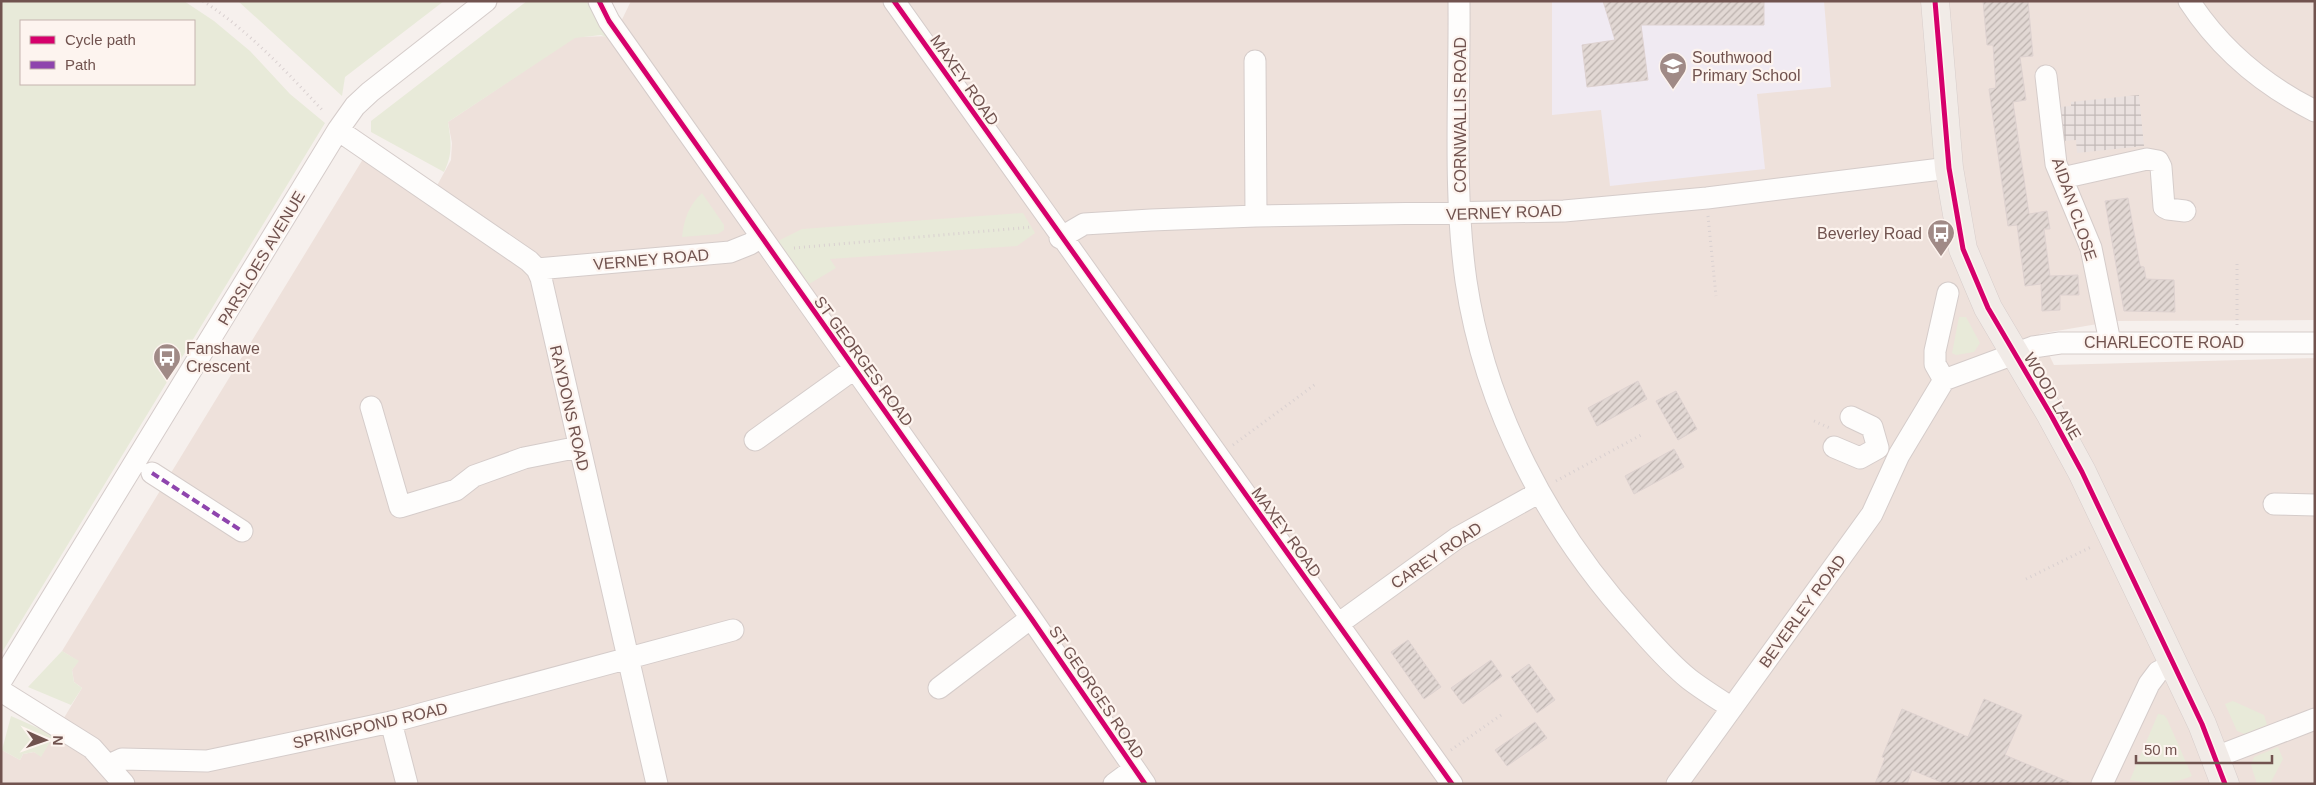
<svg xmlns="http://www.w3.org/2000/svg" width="2316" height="785" font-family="Helvetica,sans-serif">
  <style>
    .residential { fill: #eee1db }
    .industrial { fill: url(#industrial-grid) }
    .education { fill: #f0eaf2 }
    .green { fill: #e8ead9; fill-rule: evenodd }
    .building { fill: url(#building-hatch); stroke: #ded2d0 }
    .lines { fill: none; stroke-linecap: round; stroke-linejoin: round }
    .minor-casing { stroke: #d5ccca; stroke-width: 23 }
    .major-casing { stroke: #d7cdcb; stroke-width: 29 }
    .path { stroke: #d9d0d0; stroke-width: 3; stroke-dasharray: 1 4; stroke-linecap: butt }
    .minor { stroke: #fefdfc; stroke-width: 21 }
    .major { stroke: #f1ebe7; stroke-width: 28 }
    .quiet { stroke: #8e44ad; stroke-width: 4; stroke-dasharray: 8 4; stroke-linecap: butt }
    .cycleway-casing { stroke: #fdf4ef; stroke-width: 8 }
    .cycleway { stroke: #d6006c; stroke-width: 5 }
    .labels { text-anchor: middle; stroke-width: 4.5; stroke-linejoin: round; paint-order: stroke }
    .poi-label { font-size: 16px; fill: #71534f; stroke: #fdf4ef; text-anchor: start }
    .street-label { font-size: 16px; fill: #71534f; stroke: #fdf4ef }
  </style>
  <defs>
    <pattern id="industrial-grid" width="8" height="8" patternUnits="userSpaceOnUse" patternTransform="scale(1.25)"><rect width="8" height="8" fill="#eae1df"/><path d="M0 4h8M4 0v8" fill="none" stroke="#c2b9b7"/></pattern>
    <pattern id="building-hatch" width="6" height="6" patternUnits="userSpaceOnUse" patternTransform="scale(1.25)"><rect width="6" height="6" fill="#e2d8d4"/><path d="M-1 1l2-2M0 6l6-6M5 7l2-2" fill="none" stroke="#bcb2ae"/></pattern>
  </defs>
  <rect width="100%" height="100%" fill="#f6f0ed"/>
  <path class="residential" d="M631,1H2315V320L2115,321L2039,334L2054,365L2315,358V784H1L2,750L20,760L23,754L34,752L41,756L82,688L74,682L72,670L78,661L62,651L363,159L428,202L451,160L452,143L448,122L575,37L614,36Z"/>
  <path class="industrial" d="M2139,95L2144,146L2077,153L2076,140L2063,141L2060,107L2071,106V102Z"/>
  <path class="education" d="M1552,1H1824L1831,87L1757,94L1765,169L1610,186L1601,110L1552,115Z"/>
  <path class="green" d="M1,1H184L214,21L250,51L290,94L325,123L1,654ZM21,21H194V84H21Z
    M238,1H444L345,77L342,96Z
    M527,1H586L614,36L610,39L601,35L575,38L448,122C451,141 453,154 444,172L371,132V121Z
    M702,193L724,225V230L718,234L682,237C684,219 689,205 702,193Z
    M1023,213L1035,233L1017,246L830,259L836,268L809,284L778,241L802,229Z
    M1959,317H1966L1980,343L1974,352L1956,355L1952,353Z
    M62,651L79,661L72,670L74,682L82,688L71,705L28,687Z
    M2233,701L2264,715L2267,725L2245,734L2237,731L2225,704Z
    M2158,714L2164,715L2167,719L2192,776C2170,785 2153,784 2130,780Z
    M11,716L54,735L41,757L34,752L23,754L20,760L2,750Z
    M2278,747L2283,759L2270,784H2257L2251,765L2254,757Z"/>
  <path class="building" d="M1603,1H1764V25H1641L1648,80L1587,87L1582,45L1615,40Z
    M1983,1H2028L2033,56L2020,57L2026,100L2013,102L2029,214L2047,211L2050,229H2044L2050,276L2078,275L2079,295H2060V310L2042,311L2041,284L2025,286L2017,225L2008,226L1989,89L1996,88L1993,45H1987Z
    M2128,198L2140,266L2144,267L2146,279L2174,280L2175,312L2124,311L2105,201Z
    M1638,381L1647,399L1597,426L1588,408Z
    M1676,391L1697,429L1678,440L1656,401Z
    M1674,449L1684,467L1634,494L1625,476Z
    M1408,640L1441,687L1424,699L1391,652Z
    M1491,660L1502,676L1463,704L1451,688Z
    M1529,664L1555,700L1537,713L1511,677Z
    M1984,699L2022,715L2005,755L2074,784H1946L1912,770L1907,784H1875L1885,758L1882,757L1902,709L1968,737Z
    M1535,722L1547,738L1507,766L1495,750Z"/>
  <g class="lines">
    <g class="minor-casing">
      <path id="minor" d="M599,1L609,21L1031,618L1145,784
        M894,1L1452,784
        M1459,1C1460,94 1453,189 1466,281C1485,409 1549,530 1636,625C1652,643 1669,663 1689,679C1702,689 1718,699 1732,708
        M2189,1C2221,50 2263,85 2315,111
        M1255,61L1256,216
        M2046,76L2056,164L2091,248L2110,342
        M338,130L529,261L537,269L541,278L552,326L657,784
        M2062,178L2147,159L2158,161L2161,167L2164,207L2168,209L2185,211
        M1060,238L1084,224L1151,220L1256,216L1564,211L1707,198L1949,168
        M537,269L730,252L750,244L761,237
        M1944,380L1935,364V351L1948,293
        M371,407L400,507L456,490L474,476L524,458L579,447
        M755,440L854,369
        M1834,447L1860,458L1878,448L1872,427L1851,417
        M152,473L242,531
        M2274,504L2315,505
        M1338,624L1457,538L1538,493
        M1,681L338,130L355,106L370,92L486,1
        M939,688L1031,618
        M1,691L92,748L124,784
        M391,722L407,784
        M2216,757L2315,719
        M109,765L122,759L207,761L391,722L733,630
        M1114,784L1134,769
        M1677,784L1872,514L1899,455L1944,380L2033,347L2060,343H2315
        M2102,784L2149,684L2158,672L2174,664"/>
    </g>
    <g class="major-casing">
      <path id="major" d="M1935,1L1949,168L1963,249L1988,308L2051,415L2082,472L2202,724L2225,784"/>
    </g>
    <path class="path" d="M203,1C249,31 287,72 324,112
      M1708,216L1716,296
      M794,248L1032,227
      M2237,325V261
      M1814,421L1830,428
      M1233,445L1317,383
      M1556,481L1643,434
      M2026,579L2093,546
      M1451,750L1504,713"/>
    <use href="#minor" class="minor"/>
    <use href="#major" class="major"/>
    <path class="quiet" d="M152,473L242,531"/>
    <g class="cycleway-casing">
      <path id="cycleway" d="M599,1L609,21L1031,618L1145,784
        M894,1L1452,784
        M1935,1L1949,168L1963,249L1988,308L2051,415L2082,472L2202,724L2225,784"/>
    </g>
    <use href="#cycleway" class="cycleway"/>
  </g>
  <defs>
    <g id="school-pin" transform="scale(1.4375)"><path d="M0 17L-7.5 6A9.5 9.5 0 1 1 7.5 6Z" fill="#a08a86" stroke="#fdf4ef"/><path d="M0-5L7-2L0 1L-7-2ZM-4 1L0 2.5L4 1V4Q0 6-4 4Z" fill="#fff"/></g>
    <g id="bus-pin" transform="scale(1.4375)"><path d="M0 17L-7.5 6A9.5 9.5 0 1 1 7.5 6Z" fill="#a08a86" stroke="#fdf4ef"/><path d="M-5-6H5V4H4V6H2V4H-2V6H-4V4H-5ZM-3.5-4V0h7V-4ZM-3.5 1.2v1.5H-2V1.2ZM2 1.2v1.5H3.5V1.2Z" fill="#fff"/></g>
  </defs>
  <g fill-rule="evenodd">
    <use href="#school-pin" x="1673" y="66"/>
    <use href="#bus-pin" x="1941" y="233"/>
    <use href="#bus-pin" x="167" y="357"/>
  </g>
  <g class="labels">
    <g class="poi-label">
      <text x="1692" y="63">Southwood<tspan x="1692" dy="18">Primary School</tspan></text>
      <text x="1922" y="239" text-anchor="end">Beverley Road</text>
      <text x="186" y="354">Fanshawe<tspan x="186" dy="18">Crescent</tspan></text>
    </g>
    <g class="street-label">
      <text transform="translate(965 80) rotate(55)" y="6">MAXEY ROAD</text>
      <text transform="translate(1460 115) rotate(-90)" y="6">CORNWALLIS ROAD</text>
      <text transform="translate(2075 209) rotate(71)" y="6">AIDAN CLOSE</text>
      <text transform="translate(1504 212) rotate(-2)" y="6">VERNEY ROAD</text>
      <text transform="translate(261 258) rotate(-59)" y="6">PARSLOES AVENUE</text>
      <text transform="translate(651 259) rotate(-5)" y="6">VERNEY ROAD</text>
      <text x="2164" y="348">CHARLECOTE ROAD</text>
      <text transform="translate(864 361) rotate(54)" y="6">ST GEORGES ROAD</text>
      <text transform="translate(2053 396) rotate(60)" y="6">WOOD LANE</text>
      <text transform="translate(570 408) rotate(77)" y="6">RAYDONS ROAD</text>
      <text transform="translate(1287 532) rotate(54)" y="6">MAXEY ROAD</text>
      <text transform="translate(1436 555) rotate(-34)" y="6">CAREY ROAD</text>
      <text transform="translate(1802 611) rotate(-54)" y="6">BEVERLEY ROAD</text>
      <text transform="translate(1097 692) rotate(56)" y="6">ST GEORGES ROAD</text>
      <text transform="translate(370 725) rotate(-13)" y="6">SPRINGPOND ROAD</text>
    </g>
  </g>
  <rect width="2316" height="785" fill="none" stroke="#71534f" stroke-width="5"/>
  <rect x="20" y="20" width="175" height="65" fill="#fdf4ef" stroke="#c5b4af"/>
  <rect x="30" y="36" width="25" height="8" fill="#d6006c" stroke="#c5b4af"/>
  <text x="65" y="45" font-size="15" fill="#71534f">Cycle path</text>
  <rect x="30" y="61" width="25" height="8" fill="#8e44ad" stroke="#c5b4af"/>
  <text x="65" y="70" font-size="15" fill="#71534f">Path</text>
  <g transform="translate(45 740) rotate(92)" stroke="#fdf4ef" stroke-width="4" paint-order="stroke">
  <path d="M0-4L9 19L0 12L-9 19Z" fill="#71534f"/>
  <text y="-8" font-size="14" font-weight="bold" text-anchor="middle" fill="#71534f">N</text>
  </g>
  <path d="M2136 755v8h136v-8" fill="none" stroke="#71534f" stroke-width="2.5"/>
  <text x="2144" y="755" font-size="15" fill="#71534f" stroke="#fdf4ef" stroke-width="4" paint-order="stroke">50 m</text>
</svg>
